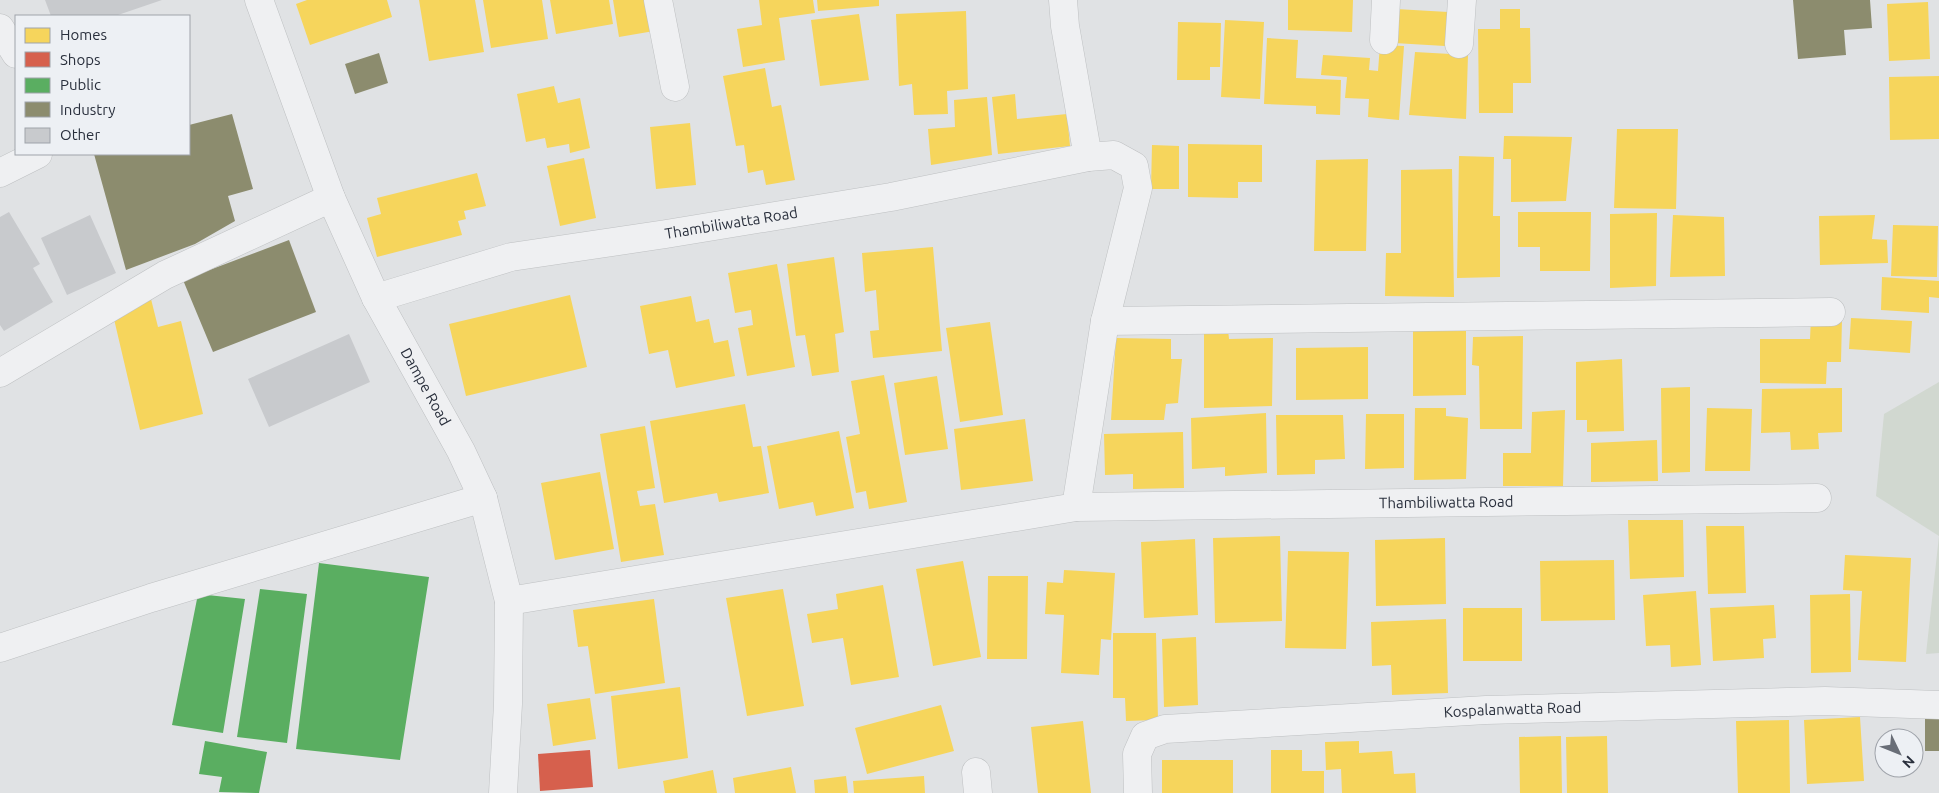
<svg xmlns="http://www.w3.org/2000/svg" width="1939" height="793" font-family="Ubuntu,sans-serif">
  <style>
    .green { fill: #d1d8d0 }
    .homes { fill: #f6d55c }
    .shops { fill: #d6604d }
    .public { fill: #5aae61 }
    .industry { fill: #8c8c6e }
    .building { fill: #c8cacd }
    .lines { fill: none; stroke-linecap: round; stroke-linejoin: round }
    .minor-casing { stroke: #bec0c2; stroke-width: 29 }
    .tertiary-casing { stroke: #bec0c2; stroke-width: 29 }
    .minor { stroke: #eff0f2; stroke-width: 28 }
    .tertiary { stroke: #eff0f2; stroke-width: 28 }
    .labels { text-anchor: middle; stroke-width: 5; stroke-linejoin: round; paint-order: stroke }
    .street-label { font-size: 15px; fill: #292f3c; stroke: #edf0f4 }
  </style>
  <rect width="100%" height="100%" fill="#e0e2e4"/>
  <path class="green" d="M1939,382V653L1926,654L1939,536L1876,496L1884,414Z"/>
  <path class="homes" d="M307,0H387L392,17L310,45L296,4Z
    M419,0H475L484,52L429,61Z
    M483,0H542L548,39L491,48Z
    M550,0H609L613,24L556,34Z
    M613,0H649L654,31L619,37Z
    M759,0H813L815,13L779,18L785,60L743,67L737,29L762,25Z
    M817,0H879V6L818,11Z
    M1288,0H1353L1352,32L1288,30Z
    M1928,2L1930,59L1889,61L1887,4Z
    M1396,9L1448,12L1445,46L1394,43Z
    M1500,9H1520V28H1530L1531,83H1513V113H1479L1478,29H1500Z
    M966,11L968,89L947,91L948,114L914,115L912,84L899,86L896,14Z
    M859,14L869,80L820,86L811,20Z
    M1225,20L1264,22L1260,99L1221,97Z
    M1178,22L1221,23L1220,67H1210V80H1177Z
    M1267,38L1298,40L1296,78L1341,80L1340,115L1316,114V106L1264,104Z
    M1380,45L1404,46L1399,120L1368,117L1369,99L1345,98L1347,77L1321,75L1323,55L1370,58L1369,70L1378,71Z
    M1415,52L1468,55L1466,119L1409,115Z
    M765,68L772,107L781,105L795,180L766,185L763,170L748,173L744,145L736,146L723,76Z
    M1939,76V139L1890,140L1889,77Z
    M554,86L558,103L580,98L590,148L570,153L569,144L547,148L545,138L526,142L517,94Z
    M1015,94L1017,119L1067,114L1070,146L998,154L992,97Z
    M987,97L992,155L931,165L928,129L955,127L954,100Z
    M690,123L696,185L656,189L650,127Z
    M1617,129H1678L1676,209L1614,208Z
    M1504,136L1572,137L1566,201L1511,202V159H1503Z
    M1188,144L1262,145V182H1238V198L1188,197Z
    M1152,145L1179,146V189H1151Z
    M1459,156L1494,157L1493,216H1500V277L1457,278Z
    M584,158L596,218L560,226L547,166Z
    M1368,159L1366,251H1314L1316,160Z
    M1452,169L1454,297L1385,296L1386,253H1401V170Z
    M477,173L486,206L464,211L466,219L458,221L462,235L377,257L367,218L381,214L377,198Z
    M1518,212H1591L1590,271H1540V247H1518Z
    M1657,213L1656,286L1610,288V214Z
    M1673,215L1724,217L1725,276L1670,277Z
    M1875,215L1872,239L1887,240L1888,263L1820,265L1819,216Z
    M1893,225L1938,226L1937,277L1891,276Z
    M933,247L942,351L873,358L870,331L879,330L876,290L865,292L862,253Z
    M834,257L844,332L835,334L839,372L812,376L805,335L796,336L787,264Z
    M777,264L795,367L747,376L738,328L753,325L751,310L735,313L728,273Z
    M1882,277L1939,281V298L1929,297V313L1881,310Z
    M570,295L587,367L466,396L449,324Z
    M691,296L696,322L709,319L714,343L728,340L735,376L676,388L668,350L649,354L640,306Z
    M151,299L158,327L181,321L203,414L140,430L114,319Z
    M1811,317L1842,319L1841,362H1827L1826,384L1760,383V339H1810Z
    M1851,318L1912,321L1910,353L1849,349Z
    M990,322L1003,415L960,422L946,328Z
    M1413,328H1466V395L1413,396Z
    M1204,329H1228L1229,339L1273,338L1272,406L1204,408Z
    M1523,336L1522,429H1480L1479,366L1472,365L1473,337Z
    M1116,338L1171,339V359H1182L1178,403L1166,404L1164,420H1111Z
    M1368,347V399L1296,400V348Z
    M1622,359L1624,431L1587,432V420H1576V362Z
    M884,375L907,502L869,509L866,491L856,493L846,437L860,434L851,381Z
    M937,376L948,449L905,455L894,383Z
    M1690,387V472L1662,473L1661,388Z
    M1842,388V432L1818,433L1819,449L1791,450L1790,432L1761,433L1762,389Z
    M745,404L753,447L761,446L769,493L719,502L717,493L664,503L650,421Z
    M1415,408H1446V416L1468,418L1466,479L1414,480Z
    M1707,408L1752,409L1750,471H1705Z
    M1565,410L1563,486H1503V453H1531L1532,412Z
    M1266,413L1267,473L1225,476V467L1192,469L1191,418Z
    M1366,414H1404V468L1365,469Z
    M1276,415H1343L1345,459L1315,460V474L1277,475Z
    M1025,419L1033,481L961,490L954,429Z
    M645,426L655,488L637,491L640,506L655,504L664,555L621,562L600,434Z
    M839,431L854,508L816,516L813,502L779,509L767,446Z
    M1183,432L1184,488L1133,489V474L1105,475L1104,434Z
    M1657,440L1658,481L1591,482V443Z
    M600,472L614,549L555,560L541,483Z
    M1628,520H1683L1684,577L1630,579Z
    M1706,526H1744L1746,593L1708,594Z
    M1280,536L1282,621L1215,623L1213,538Z
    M1445,538L1446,604L1376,606L1375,540Z
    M1195,539L1198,615L1144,618L1141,542Z
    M1288,551L1349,552L1346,649L1285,648Z
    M1845,555L1911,558L1906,662L1858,660L1862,591L1843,590Z
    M1614,560L1615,620L1541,621L1540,561Z
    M963,561L981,657L933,666L916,569Z
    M1064,570L1115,573L1111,640L1101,639L1099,675L1061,673L1064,615L1045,614L1047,582L1063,583Z
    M988,576H1028L1027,659H987Z
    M883,585L899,677L851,685L843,638L812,643L807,614L838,609L836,594Z
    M783,589L804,706L747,716L726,598Z
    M1696,591L1701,665L1671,667L1670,645L1646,646L1643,595Z
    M1850,594L1851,672L1811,673L1810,595Z
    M654,599L665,683L595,694L588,646L578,647L573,610Z
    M1774,605L1776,638L1763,639L1764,658L1713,661L1710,608Z
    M1463,608H1522V661H1463Z
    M1446,619L1448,693L1392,695L1391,665L1372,666L1371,622Z
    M1113,633H1156L1158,720L1126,721L1125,698H1113Z
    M1196,637L1198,705L1164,707L1162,639Z
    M680,687L688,758L618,769L611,696Z
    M590,698L596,739L553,746L547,704Z
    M941,705L954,751L867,774L855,728Z
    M1860,717L1864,781L1807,784L1804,720Z
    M1789,720L1790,793H1738L1736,721Z
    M1083,721L1091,793H1038L1031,727Z
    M1561,736L1562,793H1520L1519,737Z
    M1607,736L1608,793H1567L1566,737Z
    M1359,741V753L1392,751L1394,774L1415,773L1416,793H1342L1341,769L1326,770L1325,742Z
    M1271,750H1302V771H1324V793H1271Z
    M1162,760H1233V793H1162Z
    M791,767L796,793H735L733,778Z
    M713,770L717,793H665L663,781Z
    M846,776L848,793H815L814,780Z
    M924,776L925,793H854L853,781Z"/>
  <path class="shops" d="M590,750L593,787L540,791L538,754Z"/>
  <path class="public" d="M319,563L429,577L400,760L296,749Z
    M260,589L307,594L287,743L237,737Z
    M198,594L245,599L223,733L172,725Z
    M205,741L267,752L259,793L219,792L222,777L199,774Z"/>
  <path class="industry" d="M1793,0H1870L1872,28L1844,30L1846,55L1798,59Z
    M379,53L388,83L355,94L345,64Z
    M232,114L253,189L228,196L235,221L195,244L126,270L94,154H189V125Z
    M289,240L316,312L213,352L183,280Z
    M1925,717H1939V751H1925Z"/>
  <path class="building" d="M45,0H162L115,16H51Z
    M9,212L40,264L33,268L53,302L4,331L0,325V217Z
    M90,215L116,273L67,295L41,238Z
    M349,334L370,382L269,427L248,379Z"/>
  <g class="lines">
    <g class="minor-casing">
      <g id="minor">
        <path d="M658,0L675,87"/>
        <path d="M1063,0L1065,26L1088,157"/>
        <path d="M0,28L16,54"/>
        <path d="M1384,40L1386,0"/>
        <path d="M1459,44L1462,0"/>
        <path d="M0,173L38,154"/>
        <path id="s1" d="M376,298L511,257L666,234L891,197L1088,157L1114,155L1134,166L1138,188L1105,321L1076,507"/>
        <path d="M1105,321L1831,312"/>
        <path d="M0,373L165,275L331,198"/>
        <path id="s2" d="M509,601L1076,507L1817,498"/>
        <path d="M0,648L151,598L483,498"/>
        <path d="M976,772L978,793"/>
        <path id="s3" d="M1138,793L1137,754L1145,736L1165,729L1486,710L1825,701L1939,705"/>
      </g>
    </g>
    <g class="tertiary-casing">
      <g id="tertiary">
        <path id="s4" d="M259,0L331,198L376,298L461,451L483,498L509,601L508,704L503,793"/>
      </g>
    </g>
    <use href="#minor" class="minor"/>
    <use href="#tertiary" class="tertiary"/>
  </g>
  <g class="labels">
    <g class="street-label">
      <text dy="5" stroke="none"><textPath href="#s1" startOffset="364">Thambiliwatta Road</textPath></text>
      <text dy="5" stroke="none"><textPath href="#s4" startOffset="422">Dampe Road</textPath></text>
      <text dy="5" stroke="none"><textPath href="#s2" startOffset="945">Thambiliwatta Road</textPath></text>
      <text dy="5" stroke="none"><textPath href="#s3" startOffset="428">Kospalanwatta Road</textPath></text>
    </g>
  </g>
  <rect x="15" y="15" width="175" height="140" fill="#edf0f4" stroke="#9fa3aa"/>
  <rect x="25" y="28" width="25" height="15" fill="#f6d55c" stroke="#9fa3aa"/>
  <text x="60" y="40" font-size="15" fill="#292f3c">Homes</text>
  <rect x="25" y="52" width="25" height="15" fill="#d6604d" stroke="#9fa3aa"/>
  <text x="60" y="65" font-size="15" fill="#292f3c">Shops</text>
  <rect x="25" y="78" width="25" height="15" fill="#5aae61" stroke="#9fa3aa"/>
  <text x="60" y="90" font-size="15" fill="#292f3c">Public</text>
  <rect x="25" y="102" width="25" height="15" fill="#8c8c6e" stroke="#9fa3aa"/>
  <text x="60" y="115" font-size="15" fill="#292f3c">Industry</text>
  <rect x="25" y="128" width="25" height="15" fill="#c8cacd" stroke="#9fa3aa"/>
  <text x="60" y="140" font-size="15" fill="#292f3c">Other</text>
  <g transform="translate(1899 753) rotate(133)"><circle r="24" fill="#edf0f4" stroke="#9fa3aa"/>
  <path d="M0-4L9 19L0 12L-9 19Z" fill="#696e77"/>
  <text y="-8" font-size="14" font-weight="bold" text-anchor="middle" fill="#292f3c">N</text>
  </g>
</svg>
